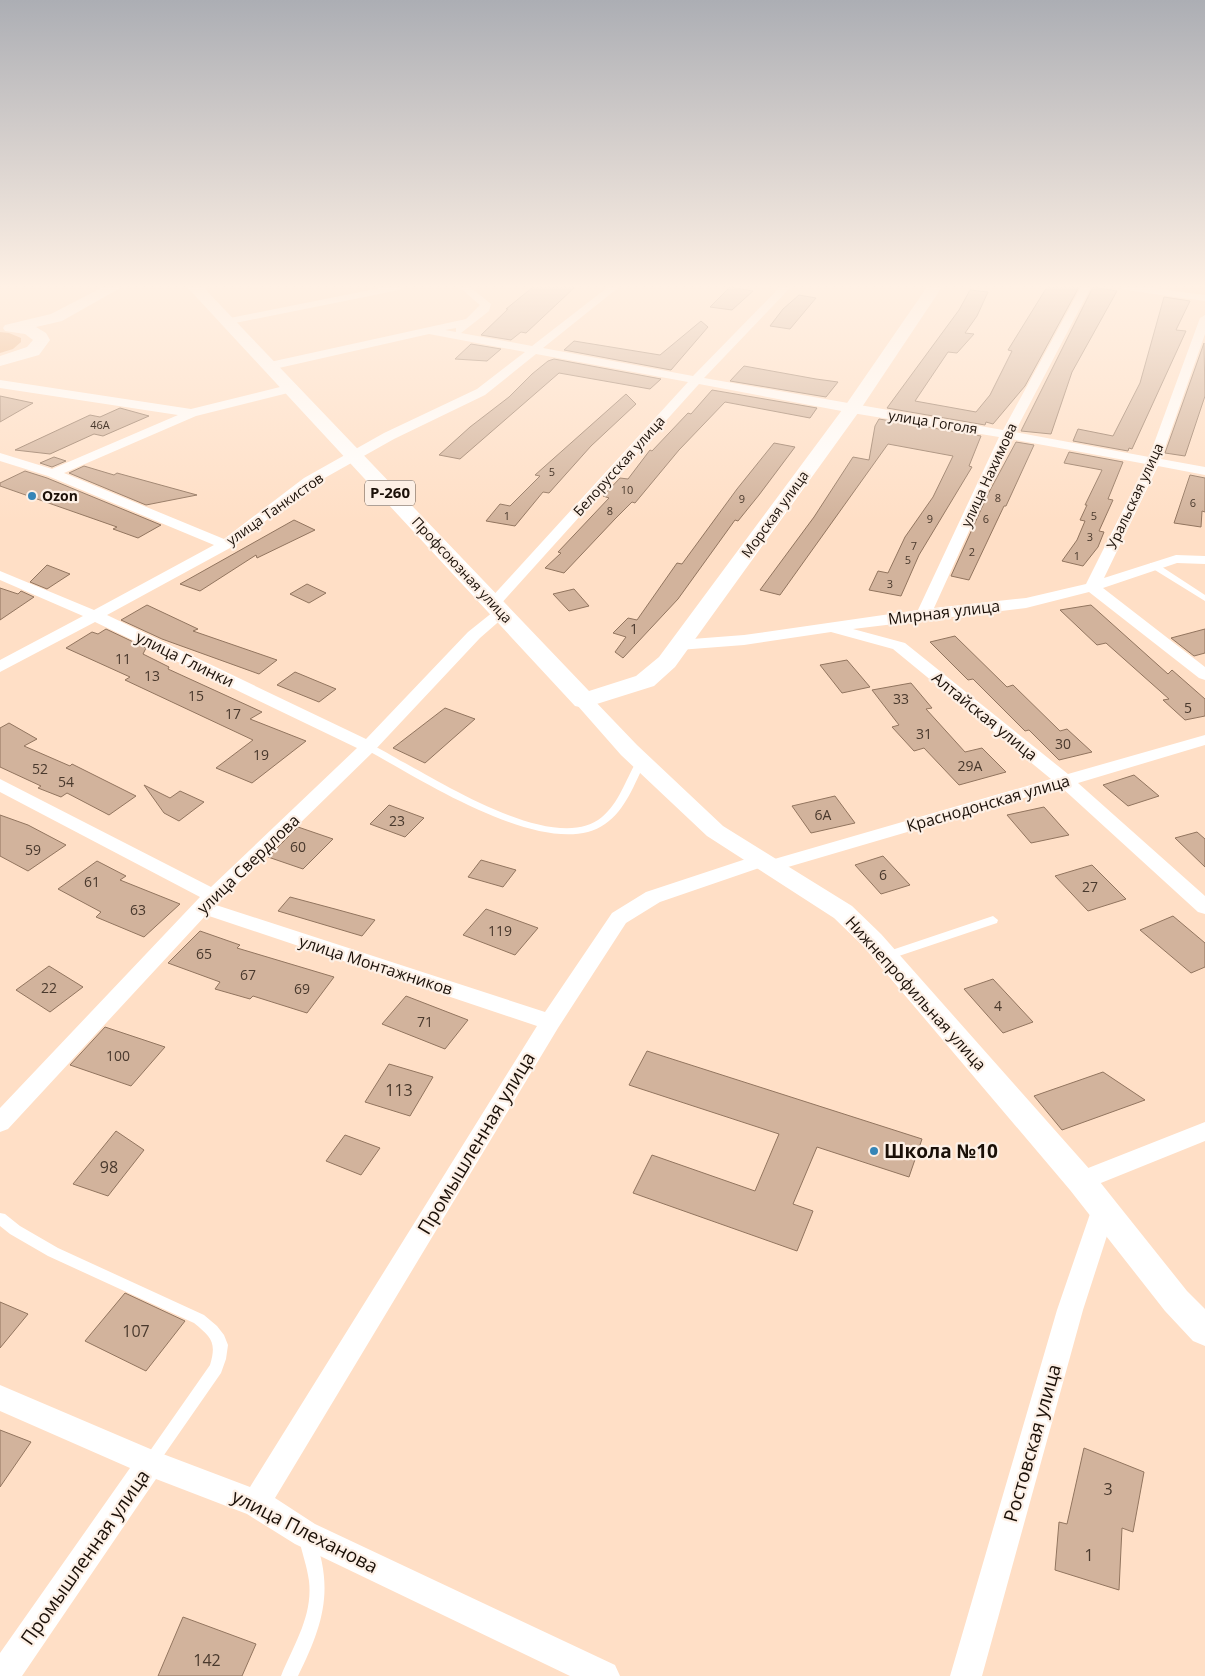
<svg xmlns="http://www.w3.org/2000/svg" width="1205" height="1676" font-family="'Open Sans',sans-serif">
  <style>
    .green { fill: #ebb182 }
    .building { fill: #d2b39c; stroke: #92755f }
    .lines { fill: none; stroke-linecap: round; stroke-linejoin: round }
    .service { fill: #fff; fill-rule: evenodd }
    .minor { fill: #fff; fill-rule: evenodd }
    .tertiary { fill: #fff; fill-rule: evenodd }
    .primary { fill: #fff; fill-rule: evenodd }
    .trunk { fill: #fff; fill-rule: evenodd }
    .poi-dot { fill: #3585b7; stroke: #fdf0e6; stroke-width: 2 }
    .labels { text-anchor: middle; stroke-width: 4.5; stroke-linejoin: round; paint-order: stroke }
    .far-number-label { font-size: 11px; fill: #49392d }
    .far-street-label { font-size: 14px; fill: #1b1008; stroke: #fdf0e6 }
    .far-poi-label { font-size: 14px; font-weight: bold; fill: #1b1008; stroke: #fdf0e6; text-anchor: start }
    .number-label { font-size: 14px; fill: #49392d }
    .shield { fill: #fdf0e6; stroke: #5f534b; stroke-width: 1 }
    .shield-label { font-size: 15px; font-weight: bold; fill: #1b1008 }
    .street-label { font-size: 16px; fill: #1b1008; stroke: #fdf0e6 }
    .near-number-label { font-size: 16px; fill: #49392d }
    .near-street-label { font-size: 19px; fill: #1b1008; stroke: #fdf0e6 }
    .near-poi-label { font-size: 19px; font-weight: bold; fill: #1b1008; stroke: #fdf0e6; text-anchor: start }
  </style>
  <rect width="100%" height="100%" fill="#ffdfc6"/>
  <path class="green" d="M0,332L9,333L21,338V342L13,349L0,353Z"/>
  <path class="building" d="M533,287H575L526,333L521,332L511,340L481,335L508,309H506Z
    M730,287L753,291L732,310L710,307Z
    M1047,287H1079L1025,386L993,424L986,422L985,425L887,408L959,310L970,290L988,292L977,316L965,333L974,334L957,353L948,352L915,401L976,412L990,395L1012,351L1008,350Z
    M1093,287L1117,291L1072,372L1051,434L1021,431Z
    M799,295L816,298L790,329L770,326L783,309Z
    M1164,297L1190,301L1176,330L1186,331L1132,449L1129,448L1128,451L1073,441L1078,429L1113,436L1140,383Z
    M701,321L708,327L671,370L564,350L574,341L660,355Z
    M1204,343L1205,396L1185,456L1165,453Z
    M471,344L501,349L487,361L455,359Z
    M554,359L661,379L650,389L559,373L460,459L439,455L470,427L509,397L532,374L548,361Z
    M744,366L816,379L838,382L826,397L730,381Z
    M712,390L817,408L810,418L725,402L679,450L635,503L632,502L615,519L564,573L545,568L561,553L558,552L609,498L603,496L620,478L628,479L650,450L652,451L688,413L691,414Z
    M626,394L636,404L591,446L549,493L543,492L515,526L486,521L500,504L510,506L540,476L535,475Z
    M0,396L33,403L0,422Z
    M120,408L149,416L103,436L94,434L50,454L15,450L90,415L100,417Z
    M879,419L981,436L969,466L972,467L919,555L901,596L869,590L878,571L888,573L905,537L933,497L953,456L888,444L780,595L760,590L814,517L853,457L869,460L875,426Z
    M1016,442L1034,445L1006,506H1004L969,580L951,576L988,494Z
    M774,443L795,447L759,495L738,521L735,520L678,599L623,658L615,652L626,637L613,633L628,618L637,620L677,563L682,564L737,489Z
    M1069,452L1123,462L1108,499L1113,500L1099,531L1104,532L1098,547L1083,566L1062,561L1077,540L1085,521L1080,520L1087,505H1085L1102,470L1064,463Z
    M54,457L66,461L52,467L40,463Z
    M84,466L114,475L117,473L197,495L146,505L69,473Z
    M25,471L47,478L161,525L138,538L113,529L117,527L0,486V483Z
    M1190,475L1205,478V512L1202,511L1201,527L1174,523Z
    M294,520L315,530L257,558L256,555L200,591L180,584Z
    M47,565L70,574L47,589L30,582Z
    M307,584L326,593L309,603L290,594Z
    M0,588L18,594L21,591L34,597L0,620Z
    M574,589L589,606L569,611L553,594Z
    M147,605L198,629L193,631L277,660L259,674L162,639L121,620Z
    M1091,605L1168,674L1172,670L1205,699V716L1185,720L1163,700L1169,699L1106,643L1097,645L1060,610Z
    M106,629L146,648L143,654L169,667L168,669L262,712L250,719L306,741L252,783L216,768L253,740L125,680L130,677L66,648L92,632L98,634Z
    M1205,629V653L1194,656L1171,638Z
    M955,636L1007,687L1013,685L1060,731L1067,729L1092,752L1059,760L1029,730L1025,731L973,679L968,680L930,642Z
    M847,660L870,687L842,693L820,665Z
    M295,672L336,689L319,702L277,685Z
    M911,683L932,708L926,709L965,752L982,748L1006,772L959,785L924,748L914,751L892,727L899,725L872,690Z
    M445,708L475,719L425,763L393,748Z
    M9,723L37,739L24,746L70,766L72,764L136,796L109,815L67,793L61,797L38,788L41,786L0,767V728Z
    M1134,775L1159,796L1128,806L1103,785Z
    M144,785L170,798L180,791L204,802L179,821L164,813Z
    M835,796L855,823L811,833L792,806Z
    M389,805L424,818L405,837L370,824Z
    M1044,807L1069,835L1031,843L1007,815Z
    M0,815L28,825L66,845L28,871L0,856Z
    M298,827L333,839L303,869L268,857Z
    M1197,832L1205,839V867L1175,838Z
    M883,856L910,885L881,894L855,865Z
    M481,860L516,870L503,887L468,877Z
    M97,861L126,876L120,880L180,904L144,937L96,917L101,912L58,889Z
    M1092,865L1126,899L1088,911L1055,876Z
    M290,897L335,909L375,920L362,936L278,911Z
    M486,909L538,928L515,955L463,935Z
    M1173,916L1205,943V967L1191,973L1140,930Z
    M200,931L240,945L237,948L334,977L307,1013L253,996L250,999L215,989L220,982L168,963Z
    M49,966L83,987L50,1012L16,990Z
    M993,979L1033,1022L1003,1033L964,989Z
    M406,996L468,1020L445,1049L382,1024Z
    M105,1027L165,1047L131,1086L70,1065Z
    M647,1051L922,1139L909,1177L817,1147L793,1204L813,1211L797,1251L633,1193L652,1155L755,1191L779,1134L629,1085Z
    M389,1064L433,1077L410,1116L365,1102Z
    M1103,1072L1145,1100L1062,1130L1034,1096Z
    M116,1131L144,1150L108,1196L73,1184Z
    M345,1135L380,1148L361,1175L326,1161Z
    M125,1293L185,1321L146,1371L85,1341Z
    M0,1302L28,1314L0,1348Z
    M0,1430L31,1442L0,1487Z
    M1084,1448L1144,1472L1133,1532L1122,1528L1119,1590L1055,1570L1059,1522L1067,1524Z
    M183,1617L256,1644L242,1676H158Z"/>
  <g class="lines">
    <path class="service" d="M1150,563H1156L1205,595V601L1150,567Z
      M368,744C381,748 393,757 405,763C447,786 558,855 602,817C620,802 626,778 638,759H644L646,761C635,782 626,810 605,824C549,864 417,777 365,749L363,747Z
      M993,916L998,920L997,923L887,960L883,959L882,956L883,953Z
      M0,1213L5,1214L20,1226L58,1248L204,1315L217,1326L224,1335L228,1345L226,1359L221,1373L155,1468L150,1470L145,1468L143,1463L145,1458L210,1365C217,1342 211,1337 194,1323L48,1256L10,1234L0,1226Z
      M307,1531L313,1533C335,1589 323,1625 298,1676H281C294,1644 313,1616 309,1581C307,1566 302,1553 299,1539L301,1533Z"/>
    <path class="minor" d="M385,287H404L399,290L230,324L224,321L230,318Z
      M459,287H470L491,304L489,311L461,333L532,346L608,287H619L543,348L693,376L780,287H791L704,378L1003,430L1081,287H1091L1015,432L1149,457L1200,318L1205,315V334L1161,459L1205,467V475L1158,466L1104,578L1176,555L1205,556V564L1177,563L1103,588L1205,667V680L1199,678L1089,592L1026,608L853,629L905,643L1068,774L1205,735V745L1078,783L1205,896V914L1198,912L1061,787L771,872L764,870L762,867L660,902L626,923L558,1028L275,1498L315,1524L615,1665L620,1676H570L295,1544L247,1514L156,1479L22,1676H0V1653L130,1468L0,1411V1385L155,1451L250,1487L537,1026L206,915L8,1129L0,1132V1108L200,897L0,792V779L211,887L357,748L95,622L0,672V660L83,616L0,580V571L94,610L214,545L48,476L0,461V453L52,469L178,415L0,388V380L191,409L292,384L296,385L298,388L296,391L196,416L64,473L224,539L304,478L384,433L477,389L525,352L429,334L270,370L264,366L270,362L466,319L480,305ZM456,328V332L445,330ZM536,354L688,382L489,600L486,603L494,608L499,606L699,384L852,413L999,437L918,610L744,635L679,640L671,645L679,650L744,645L831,632L893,649L1051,779L771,860L769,856L762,854L755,856L646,892L612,913L545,1012L216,905L374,751L480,638L511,611L508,608H498L468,632L366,739L107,615L230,548L314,484L394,439L485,395ZM1011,439L1146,464L1086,584L1026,598L934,608Z
      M1120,287H1145L1205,295V301L1125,290Z
      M1205,1122V1141L1081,1191L1073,1188L1069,1181L1073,1174Z
      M1103,1201L1112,1204L1115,1211L1083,1310L982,1676H950L1057,1310L1091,1211L1094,1204Z"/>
    <path class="tertiary" d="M584,695L591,697L637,745L723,826L852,906L881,934L1092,1172L1187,1291L1205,1309V1346L1193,1341L1165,1311L1070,1190L863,946L834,918L707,836L621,755L577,705L573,701L577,697Z"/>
    <path class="primary" d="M103,287H122L62,321L36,327L46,333L50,340L39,355L0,366V356L27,347L33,340L25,334L5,331L3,328L5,325L51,314Z"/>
    <path class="trunk" d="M187,287H203L589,691L636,676L659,657L845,406L927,287H942L858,413L675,667L654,686L584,708L575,706Z"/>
  </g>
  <linearGradient id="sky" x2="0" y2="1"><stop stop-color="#acaeb4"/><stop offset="0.55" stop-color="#fff1e5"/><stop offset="1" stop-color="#fff1e5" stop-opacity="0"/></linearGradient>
  <rect width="1205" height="521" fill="url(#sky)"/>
  <g class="poi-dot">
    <circle cx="32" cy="496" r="5"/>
    <circle cx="874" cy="1151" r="5"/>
  </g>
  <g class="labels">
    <g class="far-number-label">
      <text x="100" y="429">46А</text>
      <text x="552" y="476">5</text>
      <text x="627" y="494">10</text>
      <text x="998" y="502">8</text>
      <text x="742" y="503">9</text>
      <text x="1193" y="507">6</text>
      <text x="610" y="515">8</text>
      <text x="507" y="520">1</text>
      <text x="1094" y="520">5</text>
      <text x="930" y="523">9</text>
      <text x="986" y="523">6</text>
      <text x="1090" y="541">3</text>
      <text x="914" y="550">7</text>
      <text x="972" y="556">2</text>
      <text x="1077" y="560">1</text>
      <text x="908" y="564">5</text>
      <text x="890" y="588">3</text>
    </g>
    <g class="far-street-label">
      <text transform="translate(933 422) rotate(9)" y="5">улица Гоголя</text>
      <text transform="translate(619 466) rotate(-48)" y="5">Белорусская улица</text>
      <text transform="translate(989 475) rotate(-65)" y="5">улица Нахимова</text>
      <text transform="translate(1135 496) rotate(-65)" y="5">Уральская улица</text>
      <text transform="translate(275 509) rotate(-35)" y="5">улица Танкистов</text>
      <text transform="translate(775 514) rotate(-54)" y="5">Морская улица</text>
      <text transform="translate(462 570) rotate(47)" y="5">Профсоюзная улица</text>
    </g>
    <g class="far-poi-label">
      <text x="42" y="501">Ozon</text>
    </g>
    <g class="number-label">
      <text x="634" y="634">1</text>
      <text x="123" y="664">11</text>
      <text x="152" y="681">13</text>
      <text x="196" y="701">15</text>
      <text x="901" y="704">33</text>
      <text x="1188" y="713">5</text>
      <text x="233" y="719">17</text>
      <text x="924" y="739">31</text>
      <text x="1063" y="749">30</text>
      <text x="261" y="760">19</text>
      <text x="970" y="771">29А</text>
      <text x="40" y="774">52</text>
      <text x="66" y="787">54</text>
      <text x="823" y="820">6А</text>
      <text x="397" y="826">23</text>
      <text x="298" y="852">60</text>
      <text x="33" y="855">59</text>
      <text x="883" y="880">6</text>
      <text x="92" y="887">61</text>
      <text x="1090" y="892">27</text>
      <text x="138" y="915">63</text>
      <text x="500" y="936">119</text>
      <text x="204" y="959">65</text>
      <text x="248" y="980">67</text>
      <text x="49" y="993">22</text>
      <text x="302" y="994">69</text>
      <text x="998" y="1011">4</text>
      <text x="425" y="1027">71</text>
      <text x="118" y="1061">100</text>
    </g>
    <rect class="shield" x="365" y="480.5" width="50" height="25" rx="4"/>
    <g class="shield-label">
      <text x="390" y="498">Р-260</text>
    </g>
    <g class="street-label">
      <text transform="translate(944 612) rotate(-7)" y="6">Мирная улица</text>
      <text transform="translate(185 659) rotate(26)" y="6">улица Глинки</text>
      <text transform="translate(985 716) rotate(39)" y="6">Алтайская улица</text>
      <text transform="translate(988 803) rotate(-16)" y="6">Краснодонская улица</text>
      <text transform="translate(248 864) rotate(-44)" y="6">улица Свердлова</text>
      <text transform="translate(376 965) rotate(18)" y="6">улица Монтажников</text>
      <text transform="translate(916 993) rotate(48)" y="6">Нижнепрофильная улица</text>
    </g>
    <g class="near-number-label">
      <text x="399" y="1096">113</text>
      <text x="109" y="1173">98</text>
      <text x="136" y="1337">107</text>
      <text x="1108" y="1495">3</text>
      <text x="1089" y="1561">1</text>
      <text x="207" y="1666">142</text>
    </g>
    <g class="near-street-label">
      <text transform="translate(476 1143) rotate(-59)" y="7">Промышленная улица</text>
      <text transform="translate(1032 1443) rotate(-74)" y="7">Ростовская улица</text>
      <text transform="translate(305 1531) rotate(27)" y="7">улица Плеханова</text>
      <text transform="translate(85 1557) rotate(-55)" y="7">Промышленная улица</text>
    </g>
    <g class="near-poi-label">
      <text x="884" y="1158">Школа №10</text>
    </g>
  </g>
</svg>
